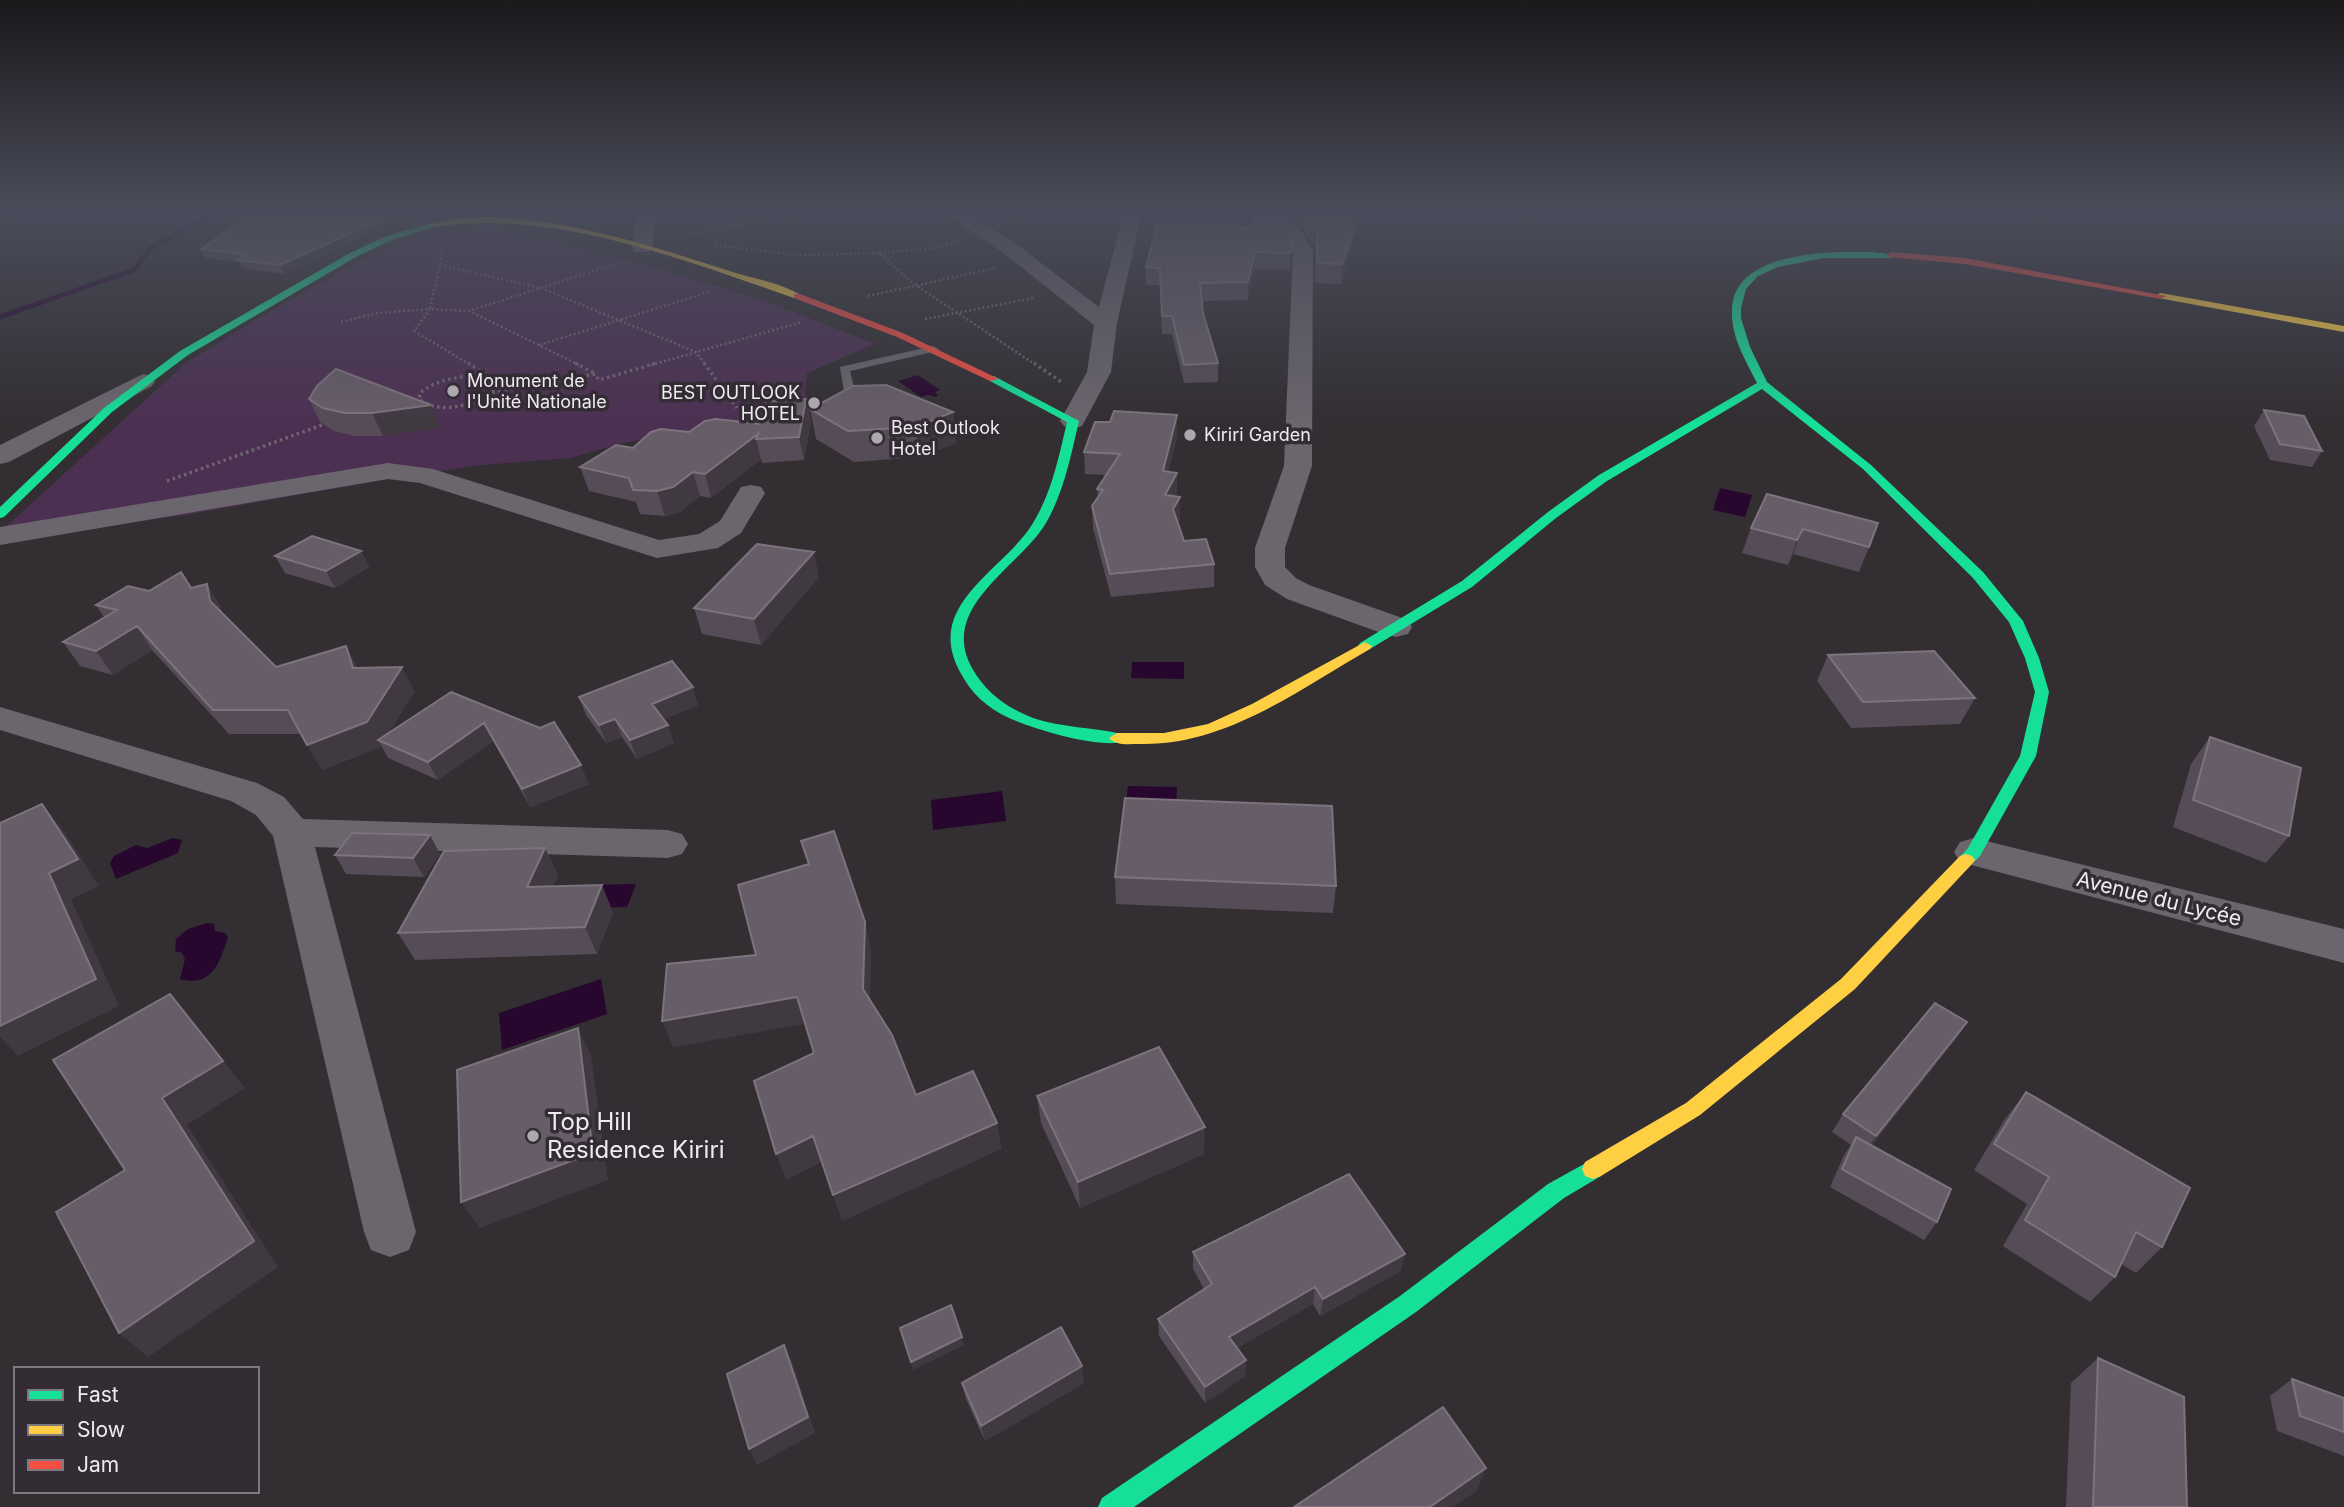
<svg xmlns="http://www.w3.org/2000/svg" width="2344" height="1507" font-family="Inter,sans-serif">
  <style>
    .green { fill: #4c3052 }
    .water { fill: #27072e }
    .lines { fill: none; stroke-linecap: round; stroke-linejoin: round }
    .stream { stroke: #27072e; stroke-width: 5 }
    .path-far1 { stroke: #6d676e; stroke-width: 2.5; stroke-dasharray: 2 2.5; stroke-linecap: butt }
    .path { stroke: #6d676e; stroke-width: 3.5; stroke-dasharray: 2.5 3.5; stroke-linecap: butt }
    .lane { fill: #6b656d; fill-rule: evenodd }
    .street { fill: #6b656d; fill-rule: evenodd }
    .fast { fill: #16e098; fill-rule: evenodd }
    .slow { fill: #ffcf43; fill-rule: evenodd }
    .jam { fill: #f24e42; fill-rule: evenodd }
    .wall { fill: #564c57 }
    .shaded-wall { fill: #413942 }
    .building { fill: #675d68; stroke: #7c737d; stroke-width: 2 }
    .poi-dot { fill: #ada8ae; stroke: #332c34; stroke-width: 2.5 }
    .labels { text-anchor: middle; stroke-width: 7; stroke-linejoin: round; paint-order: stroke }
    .far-poi-label { font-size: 18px; fill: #efeaf0; stroke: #332c34; text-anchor: start }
    .street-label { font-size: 21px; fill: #efeaf0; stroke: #332c34 }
    .near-poi-label { font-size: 24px; fill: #efeaf0; stroke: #332c34; text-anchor: start }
  </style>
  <rect width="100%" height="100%" fill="#322e32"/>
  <path class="green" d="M498,228L638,263L765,301L875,344L807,373L804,411L627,442L570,458L483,465L406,476L185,515L0,541V532L187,362L264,315L365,258L421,235L447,230Z"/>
  <path class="water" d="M918,375L940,390L935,392L938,395L936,397L928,395L921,397L898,381Z
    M1720,488L1752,495L1745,517L1713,510Z
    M1132,662H1184V679L1131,678Z
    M1128,786L1177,787L1176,804L1126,803Z
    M1002,791L1006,821L933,830L931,800Z
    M173,838L182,840L178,853L116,879L110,863L114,856L136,845L147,848Z
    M636,884L627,907L573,908L584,885Z
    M207,923L214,924L215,931L225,933L228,937C220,961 213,988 180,979L185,959L182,953L175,951L176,939L188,929Z
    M601,979L607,1014L502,1050L499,1013Z"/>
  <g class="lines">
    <path class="stream" d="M0,317L134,270L151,248L217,212"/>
    <path class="path-far1" d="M684,236L801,213
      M444,245L430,309L468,311
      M715,245L798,255L879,253L914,284L1036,365
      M879,253L927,249L960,242
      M440,265L541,288L696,352L706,365
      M868,296L996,268
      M430,309L414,331L471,365
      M925,319L1034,298
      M341,322L377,313L430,309
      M539,345L469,311L615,264
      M579,365L539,345L709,292
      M651,365L802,322"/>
    <path class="path" d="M468,363L485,374
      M575,363L594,373
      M704,363L737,408
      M1034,363L1063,383
      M474,375L493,379L496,388C476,405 441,416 419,399L420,393C435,380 455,378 474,375Z
      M492,392L595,374L599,380L657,363
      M167,481L325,424"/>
    <path class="lane" d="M933,346L939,349L937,351L850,371L858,403L852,407L846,403L840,367Z"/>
    <path class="street" d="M637,212H655L652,248L649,252H635L632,248Z
      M943,212H966L1019,246L1099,307L1124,212H1142L1117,323L1111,372L1082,426L1073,429L1064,426L1060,421L1087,372L1094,325L1005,254Z
      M1259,212H1281L1300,229L1313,250L1312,466L1285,548V567L1296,578L1309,585L1408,620L1412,627L1408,634L1396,637L1384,634L1287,599L1265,585L1255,567V548L1284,466L1293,250L1282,233Z
      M143,374L152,376L155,381L152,386L9,462L0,464V445Z
      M388,463L433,469L659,540L699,534L720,521L741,487L751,485L761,487L765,493L741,533L718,548L657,558L420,483L388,479L0,545V527Z
      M0,707L257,783L284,797L303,819L668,830L682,834L688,844L682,854L668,858L315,847L416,1232L409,1250L390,1257L371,1250L364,1232L273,836L256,815L231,801L0,730Z
      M1974,838L2344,929V963L1960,862L1954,852L1960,842Z"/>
    <path class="fast" d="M432,223L436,225L435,227L392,240L356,257L188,355L112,412L4,517L0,518V507L104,408L180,351L350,253L386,236Z
      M1873,252L1895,255L1891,258H1824L1778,267L1758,276L1746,289L1741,308V318L1750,347L1767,382L1871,465L1983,572L2023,621L2039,658L2049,692L2036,756L1980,856C1973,863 1970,867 1960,864L1957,860L1968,848L2020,756L2035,692L2025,658L2009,622L1973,578L1863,469L1762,389L1607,481L1556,518L1472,587L1370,649H1360L1358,646L1360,643L1462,581L1548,512L1599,475L1757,383C1746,361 1731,337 1732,311C1732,251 1830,251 1873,252Z
      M994,376L1079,421C1071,455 1064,492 1046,523C1019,568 938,607 972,668C986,693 1007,708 1033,718C1062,728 1093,727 1122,734L1125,738L1122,742C1097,748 1033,729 1009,718C987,708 971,693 960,672C923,604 1004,571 1033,523C1052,492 1059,456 1067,422L990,381V377Z
      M1593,1159L1601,1162L1604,1169L1601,1176L1564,1198L1416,1312L1134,1507H1098L1102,1498L1400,1296L1548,1184Z"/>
    <path class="slow" d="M490,217C574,220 655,247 736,273C756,279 784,284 802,296L794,298C681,259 552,208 432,227L428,225L461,218Z
      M2161,293L2344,326V332L2158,298V294Z
      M1365,642L1372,646L1370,649C1298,690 1226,746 1139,744C1129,744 1116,746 1109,738L1117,733H1164L1208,724L1252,704Z
      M1966,854L1972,856L1975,860L1972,864L1855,989L1700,1115L1601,1176L1593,1179L1585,1176L1582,1169L1585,1162L1686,1103L1841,979L1960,856Z"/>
    <path class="jam" d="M1891,252L1965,258L2166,296L2161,299L1965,264L1888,257L1887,255Z
      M794,294H800L903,333L999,379L990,381L897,337L794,298Z"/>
  </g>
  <path class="wall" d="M1301,212H1349L1354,244L1341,284L1315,283L1316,250L1300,225Z
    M1253,219L1291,234L1290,270L1255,269L1248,300L1202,301L1203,313L1218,363V382L1184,383L1172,334H1162L1160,285H1146V267L1253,227Z
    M394,223L284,274L242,268L239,262L205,258L201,249Z
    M309,399L440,428L383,436H355L334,431L320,422Z
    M806,399L811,422L804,460L762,463L761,459L711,498L700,496L680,512L665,516L640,514L636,502L589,491L580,467L633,448L689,432L760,424Z
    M810,409L953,412L956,443L920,457L854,462L816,439Z
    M2264,410L2322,451L2312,467L2270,460L2254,426Z
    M1177,436L1168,472L1177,495L1176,496L1180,497V519L1178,523L1184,541L1214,564V587L1111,597L1093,528L1092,506L1098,498L1097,489L1106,475L1085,474L1084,452Z
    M1767,494L1869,547L1859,572L1793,554L1788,565L1742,553L1751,528Z
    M361,551L369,567L335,588L285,573L275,556Z
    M819,577L761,645L702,634L694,608Z
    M207,584L221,608L222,613L276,667L346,646L357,668L415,691L388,733L451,692L589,784L530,807L493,741L438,780L388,758L381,745L380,747L322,770L301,734H229L152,650L113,675L80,666L63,642L104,617L96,605L191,588Z
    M1828,655L1975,698L1960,724L1851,728L1817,681Z
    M579,697L698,705L663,719L674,743L637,759L622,737L606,743L586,715Z
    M2210,737L2289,836L2266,863L2173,827L2191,764Z
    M545,848L558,875L553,886L613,912L597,954L415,960L398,933Z
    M440,854L424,877L346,874L335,855Z
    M1115,877L1336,886L1333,913L1116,904Z
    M1967,1022L1955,1040L1871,1146L1937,1222L1924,1240L1830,1187L1844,1155L1851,1145L1832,1132L1843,1114Z
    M2026,1092L2162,1247L2136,1273L2121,1264L2115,1277L2090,1302L2003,1246L2027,1204L1974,1170L2005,1119Z
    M1037,1096L1204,1154L1080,1208L1041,1123Z
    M1193,1252L1401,1271L1320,1316L1313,1304L1237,1348L1246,1360L1245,1376L1205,1403L1159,1336L1158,1319L1204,1289L1193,1269Z
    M2098,1358L2187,1507H2066L2071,1383Z
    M2292,1379L2344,1398V1456L2277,1431L2270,1396Z
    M962,1383H1084L985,1441L966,1399Z"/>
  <path class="shaded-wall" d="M0,212H13L0,220Z
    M398,212H422L394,223L284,274L280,265Z
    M1356,224L1354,244L1341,284L1342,264Z
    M1255,252V269L1248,300V282Z
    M806,399L811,422L804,460L799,437Z
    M431,405L440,428L383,436L372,413Z
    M953,412L956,443L920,457L916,427Z
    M1177,415V436L1163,493V471Z
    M758,434L756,439L761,459L711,498L705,474Z
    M693,472L700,496L680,512L665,516L657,491Z
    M1177,473V495L1165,517V495Z
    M1180,497V519L1173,531V509Z
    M1803,529L1793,554L1788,565L1797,540Z
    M361,551L369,567L335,588L326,571Z
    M814,552L819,577L761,645L754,619Z
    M207,584L221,608L224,625L210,601Z
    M137,626L152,650L113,675L96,651Z
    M346,646L358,671L353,668Z
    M402,667L415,691L383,742L378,740L381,745L380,747L322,770L307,745Z
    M693,687L698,705L658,722L652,704Z
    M615,719L622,737L606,743L599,725Z
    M484,723L493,741L438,780L428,762Z
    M668,725L674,743L637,759L630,740Z
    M581,765L589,784L530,807L522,789Z
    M42,804L63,830L99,886L71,899L119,1006L18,1056L0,1037V1026Z
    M430,835L440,854L424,877L413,858Z
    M545,848L558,875L540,914L527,887Z
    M602,885L613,912L597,954L585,927Z
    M865,922L871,949L870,1016L863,989Z
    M170,994L245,1088L187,1125L278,1267L148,1357L119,1333L162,1098Z
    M797,997L805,1024L673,1047L662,1021Z
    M1967,1022L1955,1040L1864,1154L1876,1136Z
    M578,1028L591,1055L608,1180L480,1228L461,1202Z
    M997,1123L1002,1149L842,1221L833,1195Z
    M1205,1127L1204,1154L1080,1208L1078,1182Z
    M813,1136L822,1162L786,1180L776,1154Z
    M1405,1254L1401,1271L1320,1316L1323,1299Z
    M1315,1287L1313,1304L1228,1353L1229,1337Z
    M962,1337L964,1345L913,1370L911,1362Z
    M784,1345L792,1361L815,1433L757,1465L749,1449Z
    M1246,1360L1245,1376L1205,1403V1387Z
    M1082,1366L1084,1383L985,1441L981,1426Z
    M1486,1468L1477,1491L1453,1507H1430Z"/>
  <path class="building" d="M254,212H398L280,265L238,260L247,255L201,249Z
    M1305,212H1349L1350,222L1356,224L1342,264L1317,263V231Z
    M1253,219H1281L1291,234V253L1255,252L1248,282L1200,283L1203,313L1218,363L1184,365L1172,316H1162L1160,268L1146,267L1157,225L1255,227Z
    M336,369L431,405L372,413H345L323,408L309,399L317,386Z
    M886,385L953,412L916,427L848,431L810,409L853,386Z
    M806,399L799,437L756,439L758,434L705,474L693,472L673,487L657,491L633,490L629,478L580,467L616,445L633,448L651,432L661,429L689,432L705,421L716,419L760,424L766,401Z
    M2264,410L2304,416L2322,451L2280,444Z
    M1114,411L1177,415L1163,471L1177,473L1165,495L1180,497L1173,509L1184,541L1206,539L1214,564L1110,574L1092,506L1103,490L1097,489L1120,454L1084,452L1095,422H1110Z
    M1767,494L1878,523L1869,547L1803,529L1797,540L1751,528Z
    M312,536L361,551L326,571L275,556Z
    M757,544L814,552L754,619L694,608Z
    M181,572L191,588L207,584L210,601L276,667L346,646L353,668L402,667L367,722L307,745L288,710H213L137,626L96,651L63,642L117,610L96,605L128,586L149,591Z
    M1934,651L1975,698L1863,702L1828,655Z
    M672,661L693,687L652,704L668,725L630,740L615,719L599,725L579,697Z
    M451,692L540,728L554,722L581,765L522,789L484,723L428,762L378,740Z
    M2210,737L2301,768L2289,836L2193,800Z
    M1125,798L1332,806L1336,886L1115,877Z
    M42,804L78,859L49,873L96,979L0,1026V823Z
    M834,831L865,922L863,989L892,1035L916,1095L973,1071L997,1123L833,1195L813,1136L776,1154L754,1081L814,1053L797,997L662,1021L667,964L756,955L738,885L809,864L801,841Z
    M352,833L430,835L413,858L335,855Z
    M545,848L527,887L602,885L585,927L398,933L444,851Z
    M170,994L223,1061L162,1098L254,1241L119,1333L56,1212L125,1170L53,1060Z
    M1935,1003L1967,1022L1876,1136L1843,1114Z
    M578,1028L593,1153L461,1202L457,1070Z
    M1159,1047L1205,1127L1078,1182L1037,1096Z
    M2026,1092L2190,1188L2162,1247L2136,1232L2115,1277L2025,1220L2049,1177L1994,1144Z
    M1856,1137L1951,1189L1937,1222L1842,1169Z
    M1349,1174L1405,1254L1323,1299L1315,1287L1229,1337L1246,1360L1205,1387L1158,1319L1212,1284L1193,1252Z
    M951,1305L962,1337L911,1362L900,1328Z
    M1061,1327L1082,1366L981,1426L962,1383Z
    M784,1345L808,1417L749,1449L727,1374Z
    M2098,1358L2184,1397L2187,1507H2093Z
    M2292,1379L2344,1398V1432L2300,1416Z
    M1443,1407L1486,1468L1430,1507H1294Z"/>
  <linearGradient id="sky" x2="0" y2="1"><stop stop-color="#1c191c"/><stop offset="0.5" stop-color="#494c5a"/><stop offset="1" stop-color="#494c5a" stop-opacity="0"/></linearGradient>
  <rect width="2344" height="423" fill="url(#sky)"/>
  <g class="poi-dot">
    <circle cx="453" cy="391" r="7"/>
    <circle cx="814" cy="403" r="7"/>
    <circle cx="1190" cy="435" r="7"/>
    <circle cx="877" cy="438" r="7"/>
    <circle cx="533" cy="1136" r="7"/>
  </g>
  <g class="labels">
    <g class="far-poi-label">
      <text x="467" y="387">Monument de<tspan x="467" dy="21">l'Unité Nationale</tspan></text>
      <text x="800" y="399" text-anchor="end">BEST OUTLOOK<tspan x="800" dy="21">HOTEL</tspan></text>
      <text x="891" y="434">Best Outlook<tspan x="891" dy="21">Hotel</tspan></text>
      <text x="1204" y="441">Kiriri Garden</text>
    </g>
    <g class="street-label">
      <text transform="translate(2159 899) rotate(14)" y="7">Avenue du Lycée</text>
    </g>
    <g class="near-poi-label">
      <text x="547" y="1130">Top Hill<tspan x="547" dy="28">Residence Kiriri</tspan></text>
    </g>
  </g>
  <rect x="14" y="1367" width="245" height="126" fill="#332c34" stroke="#7e787f" stroke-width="2"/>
  <rect x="28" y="1390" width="35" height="10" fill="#16e098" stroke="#7e787f" stroke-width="2"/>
  <text x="77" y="1402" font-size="21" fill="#efeaf0">Fast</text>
  <rect x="28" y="1425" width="35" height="10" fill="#ffcf43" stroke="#7e787f" stroke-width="2"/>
  <text x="77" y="1437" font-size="21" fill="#efeaf0">Slow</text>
  <rect x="28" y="1460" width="35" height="10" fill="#f24e42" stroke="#7e787f" stroke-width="2"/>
  <text x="77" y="1472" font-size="21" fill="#efeaf0">Jam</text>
</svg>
